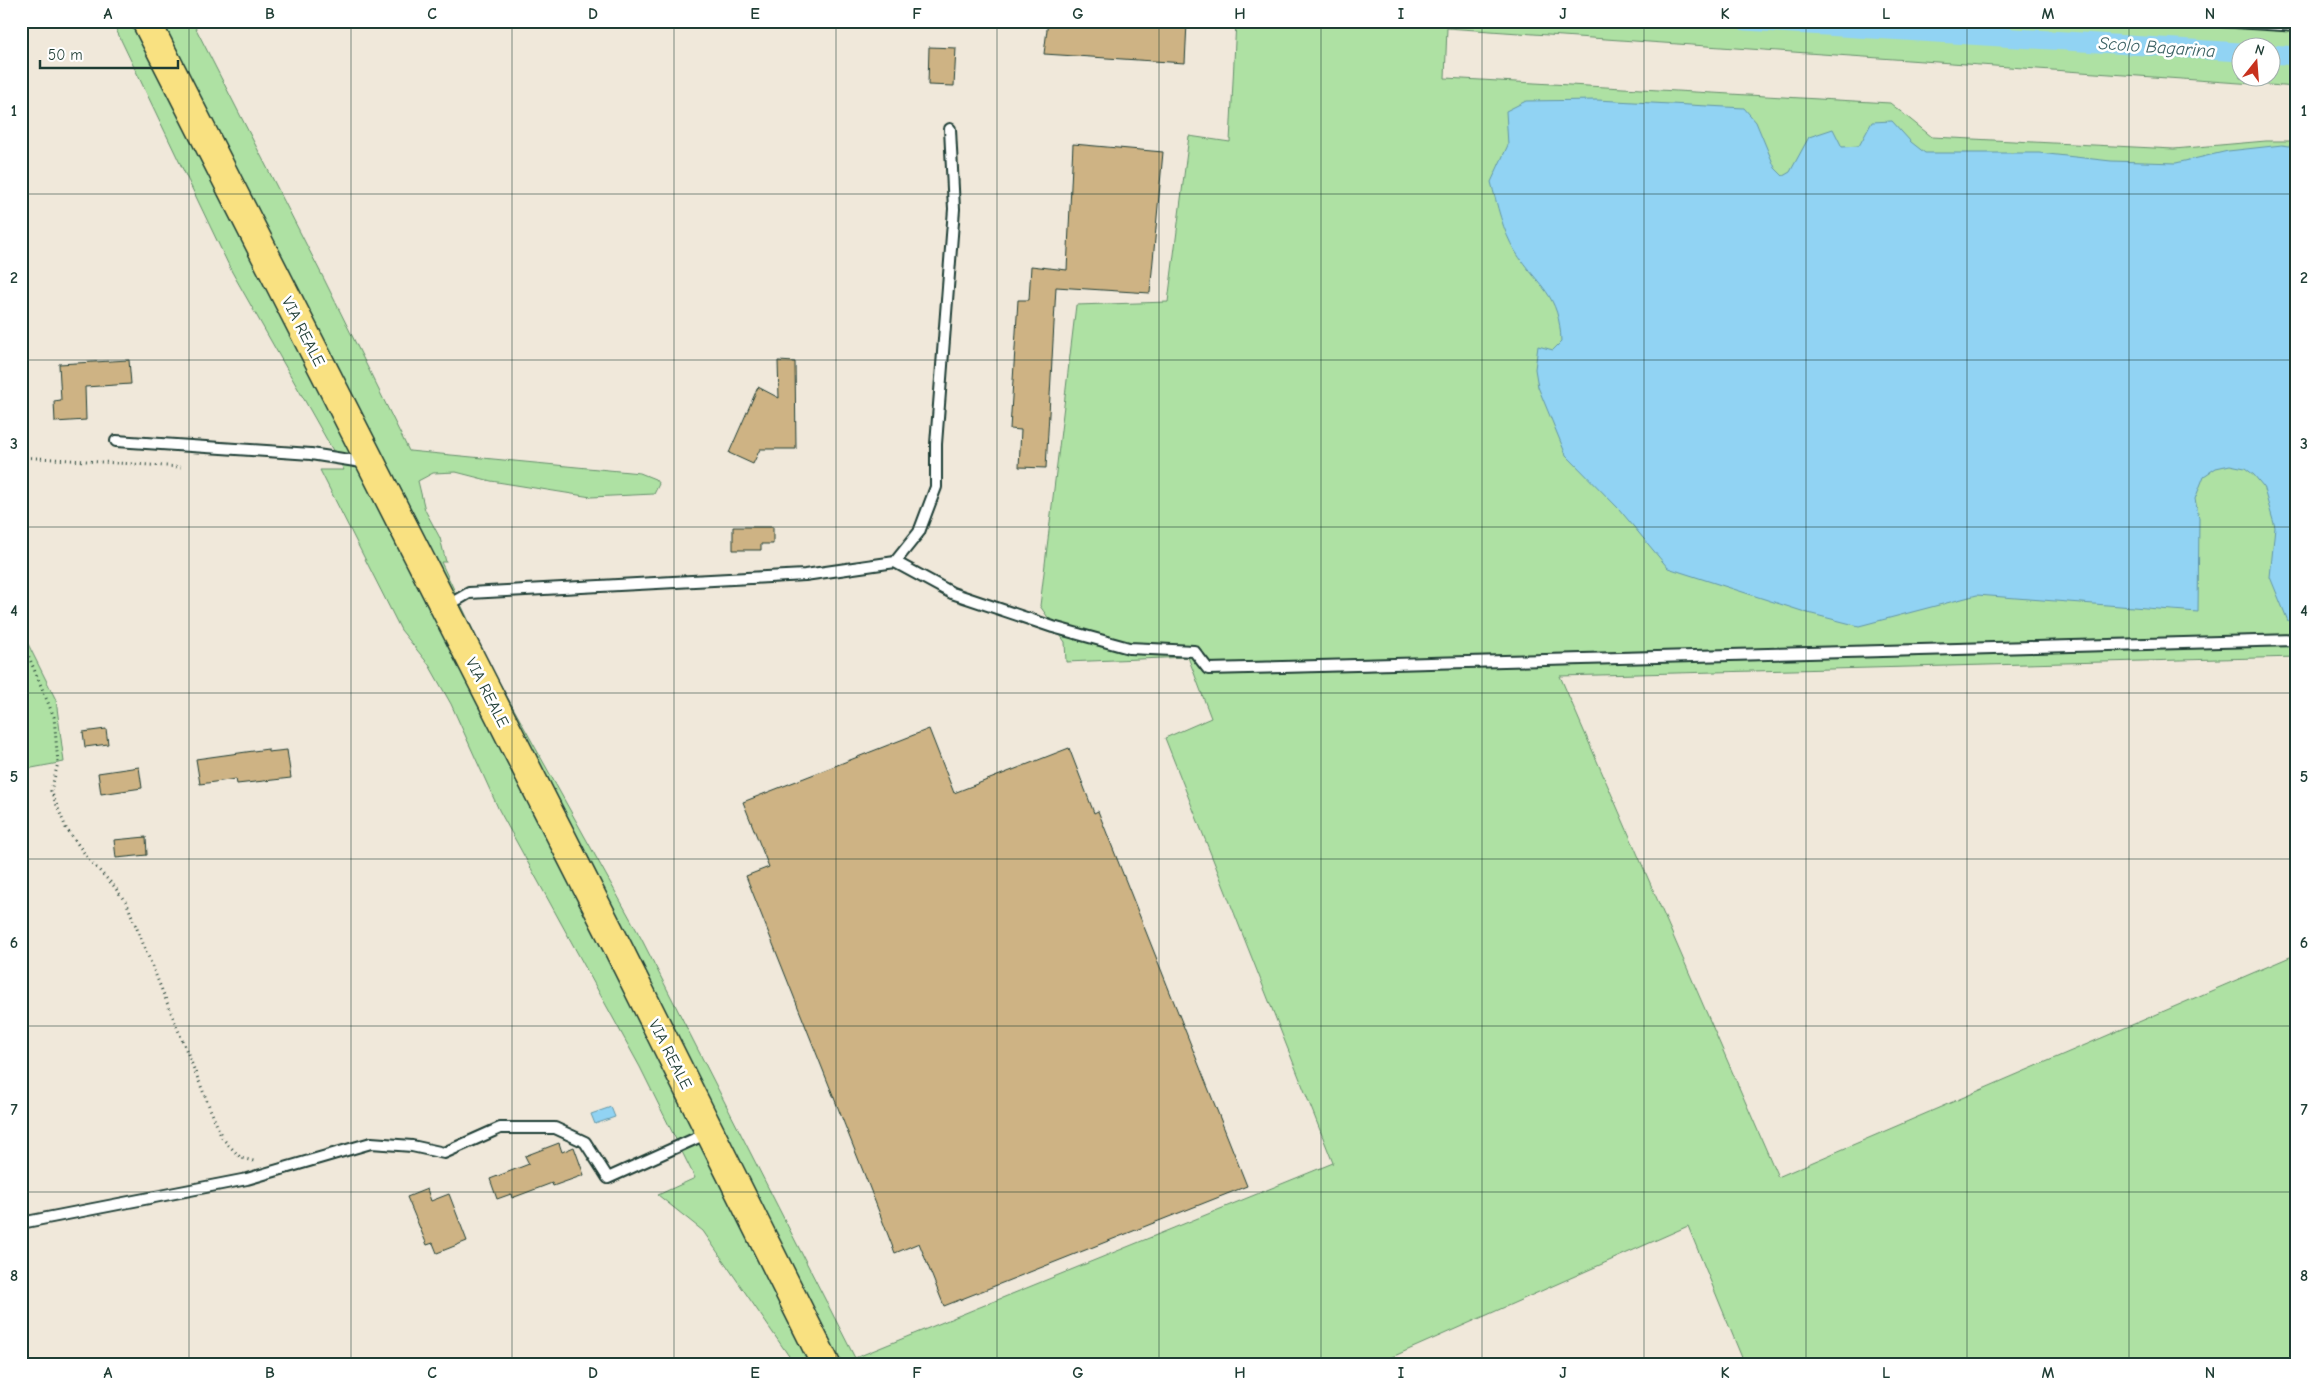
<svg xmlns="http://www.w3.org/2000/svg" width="2318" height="1386" font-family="'Comic Neue',sans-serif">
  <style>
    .green { fill: #aee1a3; stroke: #668f6c; fill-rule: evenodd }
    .water { fill: #91d3f3; stroke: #6397a7 }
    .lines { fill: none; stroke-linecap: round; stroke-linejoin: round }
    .canal { stroke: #91d3f3; stroke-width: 19 }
    .building { fill: #ceb384; stroke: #1f3d34 }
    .service-casing { stroke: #1f3d34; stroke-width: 14 }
    .primary-casing { stroke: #1f3d34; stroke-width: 31 }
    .path { stroke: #1f3d34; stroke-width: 3; stroke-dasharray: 1 4; stroke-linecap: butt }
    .service { stroke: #fff; stroke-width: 10 }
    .primary { stroke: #f9e181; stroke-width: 28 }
    .grid { fill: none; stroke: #1f3d34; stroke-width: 1; stroke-opacity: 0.55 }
    .labels { text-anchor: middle; stroke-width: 5; stroke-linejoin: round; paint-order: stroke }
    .street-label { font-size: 16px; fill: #1f3d34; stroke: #fff }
    .water-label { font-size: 18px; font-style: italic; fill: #3c6264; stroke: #fff }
    .neatline { fill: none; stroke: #1f3d34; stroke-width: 2 }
    .grid-label { font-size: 16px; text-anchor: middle; font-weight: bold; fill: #1f3d34 }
  </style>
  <rect width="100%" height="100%" fill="#f0e8da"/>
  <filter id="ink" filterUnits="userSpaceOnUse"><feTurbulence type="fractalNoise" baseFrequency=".02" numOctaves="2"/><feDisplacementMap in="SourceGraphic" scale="10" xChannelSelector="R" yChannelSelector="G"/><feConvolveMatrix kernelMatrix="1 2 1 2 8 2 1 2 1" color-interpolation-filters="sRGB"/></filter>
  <g filter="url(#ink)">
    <path class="green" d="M112,21H192L325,281L409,451L640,473L655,479L659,484L654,494L591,497L491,481L456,472L433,473L418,481L425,510L440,538L446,562H441L490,666L641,938L855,1358L1333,1163L1165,738L1211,718L1188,657L1066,662L1065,642L1040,606L1076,305L1168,302L1189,136L1230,142L1236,21H2297V87L1447,28L1445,78L1890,103L1932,137L2174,149L2266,141H2297V657L1560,676L1778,1177L2297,954V1365H1745L1688,1226L1374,1365H795L703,1231L658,1195L695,1178L640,1067L499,810L451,704L429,665L401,630L320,470H344L232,272ZM2240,48H2270V78H2240Z
      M21,630L56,700L64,762L21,770Z"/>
    <path class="water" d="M1597,100L1744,108L1756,122L1775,168L1783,176L1790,172L1809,137L1833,129L1842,147L1859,146L1872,122L1892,121L1911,142L1925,153H2039L2111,161L2176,163L2228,151L2282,145L2297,147V620L2288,621L2270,577L2275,527L2263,486L2254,475L2245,468L2230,465L2216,468L2204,476L2195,499L2199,518L2198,612L1977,595L1859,626L1808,613L1668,568L1619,509L1566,455L1538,387L1535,369L1538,346L1553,350L1561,342C1560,293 1538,287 1515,251C1503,232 1497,204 1491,182L1508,145L1506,111L1526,101Z
      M611,1107L615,1117L595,1124L591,1114Z"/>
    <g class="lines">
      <path class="canal" d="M1745,21L2240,52
        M2270,54L2297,56"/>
    </g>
    <path class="building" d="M1048,21L1187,23L1185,63L1044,54Z
      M929,47L956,48L954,86L928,85Z
      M1073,144L1163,152L1150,293L1056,287L1046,468L1019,467L1021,430L1010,429L1018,300H1029L1031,266L1067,270Z
      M129,360L131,384L85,387L86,420L55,422L54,401L61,400L59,364Z
      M778,361L795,362L796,449H760L753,464L729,453L758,387L779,398Z
      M733,527H773V544H761V550H733Z
      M106,729L108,744L85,747L83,732Z
      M929,729L954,793L1069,748L1094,813L1098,811L1247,1186L944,1306L919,1243L895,1253L869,1186L746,876L769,867L743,802Z
      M268,749V752L287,750L291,778L237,784L236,779L200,784L196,759Z
      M139,767L142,788L101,794L98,773Z
      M146,837L147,855L116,858L114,840Z
      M559,1143L562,1152L574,1147L584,1175L553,1186L552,1183L512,1198L511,1194L497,1199L490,1179L529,1164L525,1156Z
      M427,1189L431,1201L449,1194L467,1241L437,1253L433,1243L427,1245L407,1197Z"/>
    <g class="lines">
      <g class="service-casing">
        <path id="service" d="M2219,21L2297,26
          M116,441L311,454L368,463
          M895,562L919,532L936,487V444L954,209L950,129
          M445,607L469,593L805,575L895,562L952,593L1053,627L1129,648L1194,651L1208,669L2297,640
          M21,1223L247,1179L371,1143L412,1146L444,1153L500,1128H555L585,1142L608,1178L710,1132"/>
      </g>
      <g class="primary-casing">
        <path id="primary" d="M146,21L619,950L826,1365"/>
      </g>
      <path class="path" d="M21,457L181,467
        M21,638L54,717L58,763L51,791L66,828L90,861L114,886L127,904L222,1138L241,1158L254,1161"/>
      <use href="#service" class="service"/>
      <use href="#primary" class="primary"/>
    </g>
  </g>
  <path class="grid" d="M189,21V1365M351,21V1365M512,21V1365M674,21V1365M836,21V1365M997,21V1365M1159,21V1365M1321,21V1365M1482,21V1365M1644,21V1365M1806,21V1365M1967,21V1365M2129,21V1365M21,194H2297M21,360H2297M21,527H2297M21,693H2297M21,859H2297M21,1026H2297M21,1192H2297"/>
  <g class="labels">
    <g class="street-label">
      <text transform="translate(304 331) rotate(63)" y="6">VIA REALE</text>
      <text transform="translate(488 692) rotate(63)" y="6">VIA REALE</text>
      <text transform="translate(671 1054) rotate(63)" y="6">VIA REALE</text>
    </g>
    <g class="water-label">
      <text transform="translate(2157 47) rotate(4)" y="6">Scolo Bagarina</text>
    </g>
  </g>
  <rect width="2318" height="1386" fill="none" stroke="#fff" stroke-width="55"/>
  <g transform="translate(2256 62) rotate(17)"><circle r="24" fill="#ffffff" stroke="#a5b1ae"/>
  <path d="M0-4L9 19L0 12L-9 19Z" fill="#c8321e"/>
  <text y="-8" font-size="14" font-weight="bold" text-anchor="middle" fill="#1f3d34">N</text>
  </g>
  <path d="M40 60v8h138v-8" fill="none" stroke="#1f3d34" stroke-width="2.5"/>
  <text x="48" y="60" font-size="15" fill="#1f3d34" stroke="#ffffff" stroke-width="4" paint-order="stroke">50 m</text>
  <rect x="28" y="28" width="2262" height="1330" class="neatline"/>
  <g class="grid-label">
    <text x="108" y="19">A</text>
    <text x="270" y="19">B</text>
    <text x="432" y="19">C</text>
    <text x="593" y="19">D</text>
    <text x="755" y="19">E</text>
    <text x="917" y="19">F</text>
    <text x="1078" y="19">G</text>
    <text x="1240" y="19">H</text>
    <text x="1401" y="19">I</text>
    <text x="1563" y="19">J</text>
    <text x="1725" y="19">K</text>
    <text x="1886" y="19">L</text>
    <text x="2048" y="19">M</text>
    <text x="2210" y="19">N</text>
    <text x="14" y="116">1</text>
    <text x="2304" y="116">1</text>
    <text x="14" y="283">2</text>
    <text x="2304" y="283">2</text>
    <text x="14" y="449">3</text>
    <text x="2304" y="449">3</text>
    <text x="14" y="616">4</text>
    <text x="2304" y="616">4</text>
    <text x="14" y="782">5</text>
    <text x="2304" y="782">5</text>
    <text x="14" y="948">6</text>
    <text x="2304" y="948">6</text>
    <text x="14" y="1115">7</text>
    <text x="2304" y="1115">7</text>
    <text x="14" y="1281">8</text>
    <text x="2304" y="1281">8</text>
    <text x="108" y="1378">A</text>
    <text x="270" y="1378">B</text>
    <text x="432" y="1378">C</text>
    <text x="593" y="1378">D</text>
    <text x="755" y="1378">E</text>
    <text x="917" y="1378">F</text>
    <text x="1078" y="1378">G</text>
    <text x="1240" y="1378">H</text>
    <text x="1401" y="1378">I</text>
    <text x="1563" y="1378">J</text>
    <text x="1725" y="1378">K</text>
    <text x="1886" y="1378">L</text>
    <text x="2048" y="1378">M</text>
    <text x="2210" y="1378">N</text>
  </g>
</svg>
